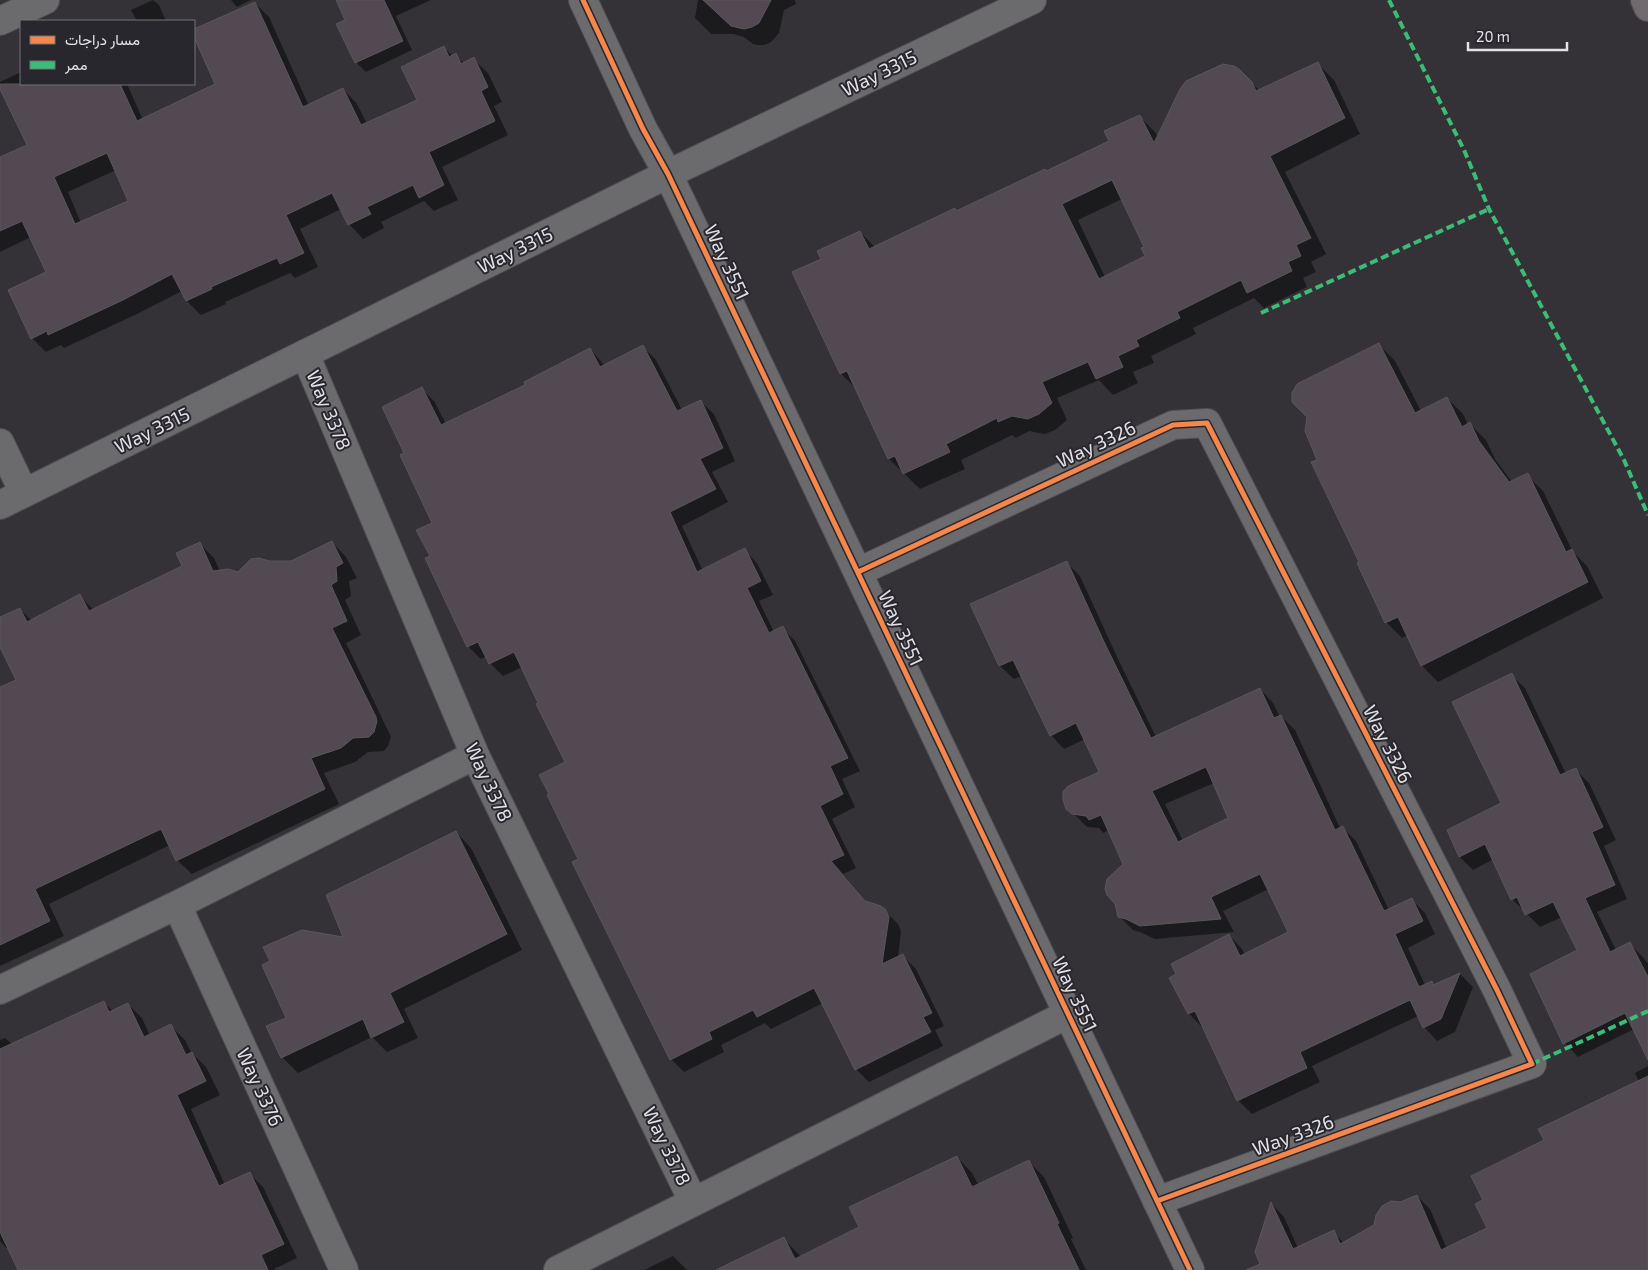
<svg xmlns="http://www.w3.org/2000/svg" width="1648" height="1270" font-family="'Exo 2',Vazirmatn,sans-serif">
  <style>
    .shadow { fill: #0007; fill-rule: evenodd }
    .building { fill: #534953; stroke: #59575a; fill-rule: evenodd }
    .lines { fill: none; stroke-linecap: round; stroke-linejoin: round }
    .minor-casing { stroke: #514f53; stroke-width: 30 }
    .tertiary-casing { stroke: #514f53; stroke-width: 30 }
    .primary-casing { stroke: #514f53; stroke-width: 30 }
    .minor { stroke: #6b6a6d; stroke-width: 28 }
    .tertiary { stroke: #6b6a6d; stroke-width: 28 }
    .primary { stroke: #70696e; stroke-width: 28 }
    .quiet { stroke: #3abd76; stroke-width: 4; stroke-dasharray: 8 4; stroke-linecap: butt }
    .cycleway-casing { stroke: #29272e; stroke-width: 8 }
    .cycleway { stroke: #f5874c; stroke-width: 5 }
    .labels { text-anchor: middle; stroke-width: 4; stroke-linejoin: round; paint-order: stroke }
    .street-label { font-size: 19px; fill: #e4e2e7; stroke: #29272e }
  </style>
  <rect width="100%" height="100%" fill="#343237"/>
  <path class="shadow" d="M153,0L159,5L166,21H137L131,10Z
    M231,0H251L237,7Z
    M337,0H431L396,16L412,50L366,72L356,62L346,21Z
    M698,0H795L796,4L784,10L779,33L771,42L765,45H758L753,44L744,37L733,34H711L695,18Z
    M255,3L269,17L309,106L343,89L357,104L367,124L419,100L444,48L453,56L455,55L464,64L473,59L488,73L502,102L494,106L508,135L442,167L458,200L434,211L424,201L381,222L384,228L363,239L349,224L341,209L300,229L318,267L295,278L290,273L225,302L226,304L201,315L187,301L182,291L137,314L64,348L61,345L46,352L32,338L48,273L31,237L0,252V159L28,146L0,86V82L21,72V84H127L143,120L217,85L194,34V31ZM116,170L130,201L81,223L68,192Z
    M1318,64L1334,80L1360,134L1285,172L1326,254L1311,262L1316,272L1303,278L1307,287L1264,308L1254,298L1193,328L1196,334L1151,356L1154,363L1133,372L1138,383L1113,395L1099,380L1057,398L1067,420L1055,430L1045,434L1029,431L1016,438L1012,435L961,460L965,469L920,489L889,459L857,389L841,374L823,260L860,232L875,247L955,209L957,212L1047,172L1111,142L1139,116L1155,132L1158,137L1251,82L1260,91ZM1122,199L1145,248L1147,256L1105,277L1078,220Z
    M1379,345L1395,361L1421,411L1447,398L1463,414L1468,425L1470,424L1486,440L1495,459L1512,482L1527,475L1543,491L1573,552L1587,566L1603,598L1438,682L1422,666L1408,635L1402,638L1386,622L1319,460Z
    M643,347L656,360L682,410L701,402L714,414L735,461L712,472L728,502L682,526L703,571L744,550L757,563L773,595L759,601L774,632L782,628L795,641L860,771L842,779L855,807L832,819L856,868L843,874L867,903L881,907L898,924L901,931L898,958L903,956L916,969L944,1026L935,1030L943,1046L869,1082L856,1069L823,1003L771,1029L765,1023L721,1045L724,1052L684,1072L671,1059L580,860L566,763L540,704L522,667L503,676L490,663L487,656L481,659L468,646L431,557L434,524L406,453L421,388L434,401L446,424L527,385L590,349L605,366Z
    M332,542L346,557L357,578L349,581L351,596L345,600L361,635L346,643L391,737L388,746L384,751L368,752L355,762L324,773L339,804L192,874L177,860L170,845L49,904L64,936L0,966V688L17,680L0,644V619L20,609L32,621L80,596L94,610L183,567L200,544L214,558L220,571L238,573L269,563L291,562Z
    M1066,562L1080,576L1118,659L1156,737L1260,689L1273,703L1280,717L1281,716L1295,730L1340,828L1342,827L1356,841L1389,910L1411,899L1425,913L1435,934L1408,948L1425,985L1431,982L1434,986L1460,974L1473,987L1455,1032L1437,1041L1424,1027L1418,1016L1312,1066L1320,1082L1252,1114L1238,1100L1204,1026L1202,1027L1189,1014L1229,935L1242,949L1245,955L1290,933L1269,889L1223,911L1234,932L1155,939L1140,932L1133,930L1120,917L1125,864L1109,830L1103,833L1099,828L1087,827L1068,808L1101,772L1085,739L1064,749L1051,735L1022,676L1014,679L1000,666L972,605ZM1214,783L1230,818L1183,841L1165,804Z
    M1511,675L1525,688L1566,774L1575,769L1589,783L1616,840L1604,846L1627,899L1597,912L1616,950L1630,944L1643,957L1647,963L1648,962V1057L1634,1029L1578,1057L1565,1043L1532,975L1579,951L1562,917L1540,927L1512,899L1494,859L1473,870L1460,857L1448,830L1503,804Z
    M456,832L471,848L522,950L404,1009L418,1038L387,1052L372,1037L298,1073L282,1057L287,1018L345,939Z
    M103,1002L113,1011L128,1004L142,1018L150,1036L171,1026L185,1040L191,1052L206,1067L220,1095L191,1109L225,1185L249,1173L263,1187L297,1258L274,1269L275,1270H20L9,1247L6,1248L0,1241V1040L5,1038L12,1044Z
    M1648,1066V1270H1264L1272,1204L1284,1217L1298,1248L1333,1232L1344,1243L1375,1226L1400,1203L1417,1196L1430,1209L1447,1249L1489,1228L1485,1200L1545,1141L1639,1082L1635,1073Z
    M957,1157L972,1173L979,1186L1029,1162L1044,1177L1073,1238L1071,1239L1086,1270H719L784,1239L801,1257L861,1228Z
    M673,1256L687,1270H645L652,1266Z"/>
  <path class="building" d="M336,0H384L403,41L355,63L336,24L345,20Z
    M703,0H771L759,23L752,27L744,29L731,26Z
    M255,2L303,107L343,88L361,125L417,100L401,67L444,46L449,57L456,53L461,64L474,57L488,87L481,91L495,121L429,152L444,185L419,198L413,185L367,207L371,214L348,225L332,193L286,215L304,253L280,264L277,258L211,287L212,289L186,301L172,274L123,300L48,335L47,331L31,339L8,290L46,272L22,221L0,231V157L27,145L0,89V84H120L137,121L215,84L194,37V29ZM107,153L128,201L75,224L54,177Z
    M1318,62L1345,118L1270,156L1311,238L1296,245L1301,256L1288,262L1292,271L1247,293L1241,280L1177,312L1180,318L1136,340L1139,346L1118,356L1123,367L1096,379L1088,362L1042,382L1052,403L1039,414L1028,419L1012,416L998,422L997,418L946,444L950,452L903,474L895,456L888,459L847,371L840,374L792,272L821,259L817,251L860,231L869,249L955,208L956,211L1045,169L1046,171L1109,141L1104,131L1140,115L1154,143L1180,89L1186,81L1223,64L1234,66L1239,69L1252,82L1256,91ZM1112,180L1144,247L1141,248L1145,256L1099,279L1062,204Z
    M1379,343L1415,413L1447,397L1462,427L1470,422L1479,441L1509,482L1528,473L1566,552L1572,549L1588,582L1421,666L1398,617L1385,623L1357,563L1359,562L1311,462L1317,460L1305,431L1307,417L1292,402V393L1297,384Z
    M643,345L677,411L701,400L723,448L700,459L716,489L670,512L697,572L745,548L761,581L747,588L769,633L783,626L848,758L830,766L843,794L820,806L844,855L831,861L865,901L881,906L885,909L889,917L882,964L903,954L932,1013L923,1017L931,1032L855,1070L814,988L757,1017L753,1010L709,1032L712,1039L670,1060L572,862L578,859L547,795L549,794L539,775L565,762L536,704L538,703L514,652L489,664L478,642L467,647L425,558L430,556L416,530L432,523L400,455L404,453L382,407L422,387L441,425L525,385L524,382L590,348L600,367Z
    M332,541L343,563L336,567L337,581L331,585L347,621L332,628L376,717L377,721L374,732L369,737L353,738L341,748L311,758L325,789L176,861L161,829L35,889L50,921L0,945V687L16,680L0,647V617L20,608L27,622L80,594L89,611L182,566L176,553L200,542L213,571L228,569L238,572L251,559L259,558L269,561H291Z
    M1067,561L1105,644L1151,738L1260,688L1274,718L1281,715L1335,830L1343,826L1384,911L1412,898L1423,921L1395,934L1419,987L1432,981L1433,985L1460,973L1441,1019L1423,1028L1410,1000L1300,1052L1307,1068L1237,1101L1195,1011L1188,1014L1169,978L1176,974L1171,964L1229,934L1240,956L1288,932L1260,874L1211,897L1221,919L1140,926L1126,919L1118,917L1115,904L1107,895L1105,889L1107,879L1123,864L1101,815L1089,820L1086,816L1072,814L1066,809L1063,800V792L1068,786L1099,772L1076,723L1050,736L1013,660L999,666L970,604ZM1206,767L1228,818L1178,842L1152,791Z
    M1512,673L1560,775L1576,768L1603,827L1592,832L1615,885L1585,898L1610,952L1630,942L1648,977V1060L1625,1013L1563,1044L1530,974L1577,950L1553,902L1525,915L1517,897L1511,900L1485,844L1459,857L1447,830L1501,803L1452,702Z
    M456,831L507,934L390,993L404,1022L371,1038L363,1019L281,1058L266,1026L286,1018L262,965L270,961L263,947L302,930L343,937L326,895Z
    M104,1001L109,1012L128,1003L144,1037L171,1024L186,1055L192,1052L206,1081L177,1095L219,1186L250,1172L284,1244L261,1255L268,1270H18L0,1232V1049Z
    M1648,1076V1270H1246L1260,1264L1255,1252L1271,1202L1293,1249L1334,1230L1340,1244L1374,1225L1376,1215L1382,1206L1391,1201L1400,1202L1417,1195L1441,1250L1487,1228L1475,1204L1483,1200L1471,1176L1544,1140L1538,1129Z
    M957,1156L972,1187L1029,1160L1059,1223L1057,1224L1079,1270H716L784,1237L795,1259L859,1227L849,1207Z"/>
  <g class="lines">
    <g class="minor-casing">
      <path id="minor" d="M0,21L45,0
        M305,354L475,755L693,1201
        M0,443L24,493
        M858,572L1173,425L1207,423L1497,990L1532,1064L1157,1201
        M177,905L344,1270
        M0,990L177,905L475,755
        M558,1270L1068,1014"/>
    </g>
    <g class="tertiary-casing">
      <path id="tertiary" d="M583,0L643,129L668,174L1190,1270
        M0,505L668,174L1032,0"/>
    </g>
    <g class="primary-casing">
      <path id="primary" d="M1645,0L1648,7"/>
    </g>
    <use href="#minor" class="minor"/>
    <use href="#tertiary" class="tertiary"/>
    <use href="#primary" class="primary"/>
    <path class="quiet" d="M1389,0L1464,150L1489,209L1624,460L1648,515
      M1261,313L1489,209
      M1532,1064L1648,1011"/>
    <g class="cycleway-casing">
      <path id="cycleway" d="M583,0L643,129L668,174L1190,1270
        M858,572L1173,425L1207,423L1497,990L1532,1064L1157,1201"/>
    </g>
    <use href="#cycleway" class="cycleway"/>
  </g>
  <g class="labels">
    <g class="street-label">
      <text transform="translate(879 73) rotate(-26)" y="7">Way 3315</text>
      <text transform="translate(515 250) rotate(-26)" y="7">Way 3315</text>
      <text transform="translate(727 262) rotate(65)" y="7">Way 3551</text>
      <text transform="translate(329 410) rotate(67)" y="7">Way 3378</text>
      <text transform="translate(152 430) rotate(-26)" y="7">Way 3315</text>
      <text transform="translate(1096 444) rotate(-25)" y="7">Way 3326</text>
      <text transform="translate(901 628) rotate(65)" y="7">Way 3551</text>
      <text transform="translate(1388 744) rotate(63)" y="7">Way 3326</text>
      <text transform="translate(489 782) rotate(65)" y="7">Way 3378</text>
      <text transform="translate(1075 994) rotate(65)" y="7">Way 3551</text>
      <text transform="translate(260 1087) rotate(65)" y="7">Way 3376</text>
      <text transform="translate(1293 1135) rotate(-20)" y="7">Way 3326</text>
      <text transform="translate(667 1146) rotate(64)" y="7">Way 3378</text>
    </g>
  </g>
  <rect x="20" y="20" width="175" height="65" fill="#29272e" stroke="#747278"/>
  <rect x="30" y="36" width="25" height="8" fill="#f5874c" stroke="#747278"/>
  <text x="65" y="45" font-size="15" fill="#e4e2e7">مسار دراجات</text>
  <rect x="30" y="61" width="25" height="8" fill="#3abd76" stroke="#747278"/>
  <text x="65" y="70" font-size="15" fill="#e4e2e7">ممر</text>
  <path d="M1468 42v8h99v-8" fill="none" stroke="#e4e2e7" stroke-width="2.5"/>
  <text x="1476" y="42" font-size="15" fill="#e4e2e7" stroke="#29272e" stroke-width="4" paint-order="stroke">20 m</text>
</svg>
